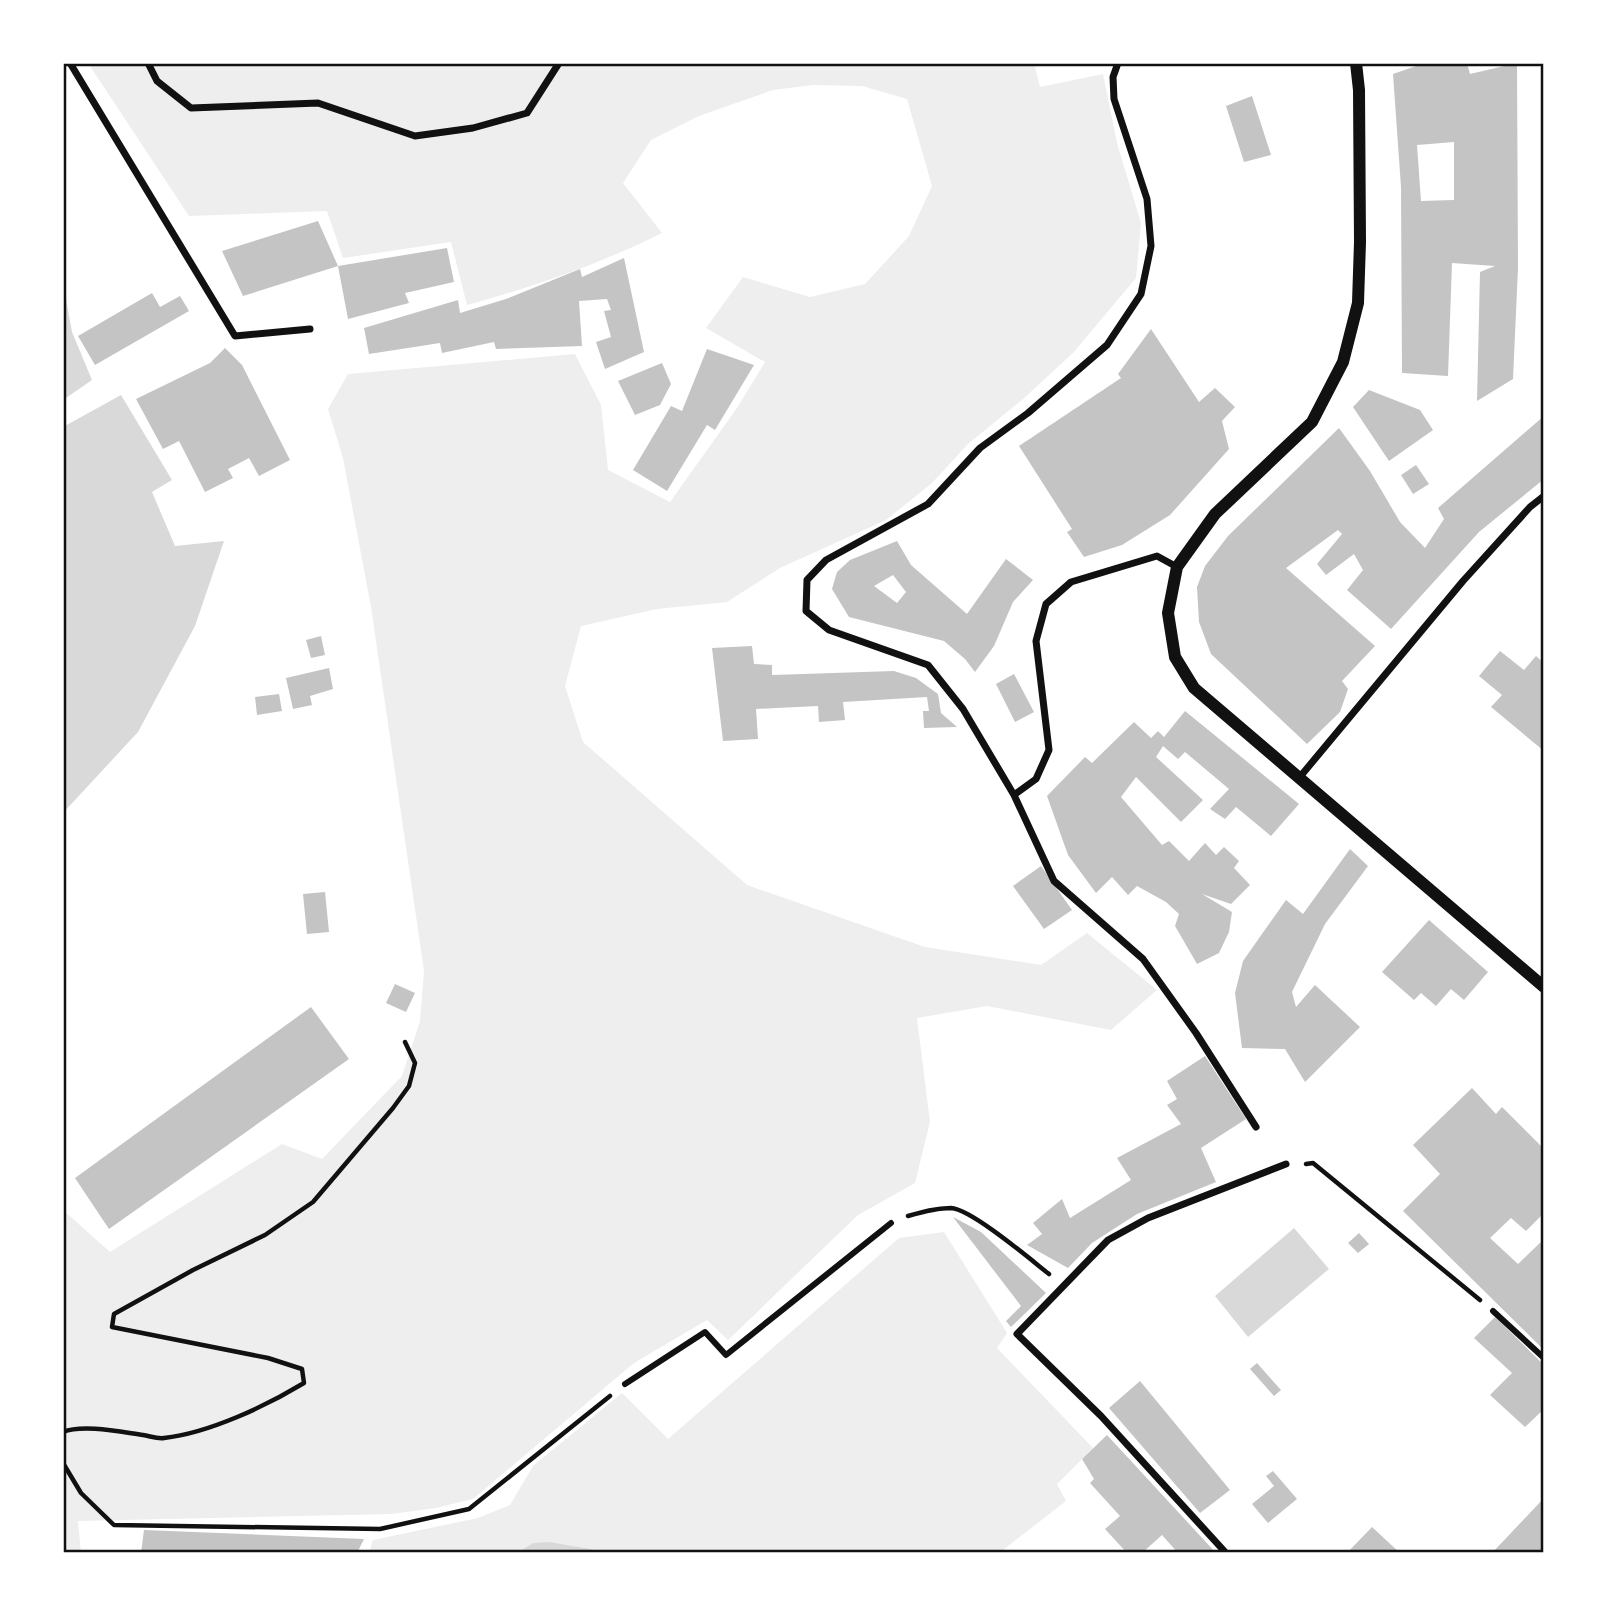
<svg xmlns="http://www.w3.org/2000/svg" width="1607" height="1616" font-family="Lato,sans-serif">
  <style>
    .green { fill: #eee }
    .water { fill: #d9d9d9 }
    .building { fill: #c4c4c4; fill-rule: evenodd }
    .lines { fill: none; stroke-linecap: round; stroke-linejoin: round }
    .path { stroke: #111; stroke-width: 4.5 }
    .pedestrian { stroke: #111; stroke-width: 6 }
    .minor { stroke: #111; stroke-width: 7 }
    .tertiary { stroke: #111; stroke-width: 12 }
    .neatline { fill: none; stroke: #111; stroke-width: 2.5 }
  </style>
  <rect width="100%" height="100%" fill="#fff"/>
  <path class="green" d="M88,63H1034L1040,87L1103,74L1117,143L1141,223L1136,278L1073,353L1023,399L968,444L932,483L886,520L780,568L727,602L657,609L581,626L565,686L583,742L747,885L925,947L1041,965L1087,933L1157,990L1111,1030L987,1006L917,1018L930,1122L915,1183L858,1215L728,1340L707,1320L634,1363L473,1499L436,1508L392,1514L78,1521L81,1553H63V1210L110,1252L282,1144L322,1159L402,1076L420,1021L424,971L371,607L343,458L328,409L348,374L575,354L601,405L608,470L670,502L737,408L765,362L706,328L743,277L810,297L865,284L909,236L932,186L907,99L862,86L813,85L773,90L699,116L651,140L623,183L662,233C600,264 533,287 467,305L451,242L343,258L327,211L189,216Z
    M944,1232L1007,1333L997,1348L1093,1448L1057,1484L1066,1501L999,1553H614L550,1542L517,1553H369L373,1540L478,1518L510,1505L533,1466L622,1393L668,1439L899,1238Z"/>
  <path class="water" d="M63,282L72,332L92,380L63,400Z
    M121,395L172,480L152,492L175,546L224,541L195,626L138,732L63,813V427Z
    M1294,1228L1329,1269L1248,1337L1215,1296Z
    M550,1542L614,1553H517L533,1543Z"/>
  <path class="building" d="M1425,63H1467L1470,74L1517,63L1518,268L1513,379L1477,401L1480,272L1495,266L1452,263L1448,376L1402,373L1401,187L1393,74ZM1454,142V200L1421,201L1417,145Z
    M1252,96L1271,155L1244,162L1226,106Z
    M318,221L338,266L243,296L222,251Z
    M447,248L454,282L405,293L409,303L348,319L338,266Z
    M624,258L644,352L605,369L596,342L611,337L604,311L611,310L607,299L579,301L582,346L496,349L494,342L442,353L440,343L369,354L364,328L458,300L460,313L506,299L580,269L582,277Z
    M152,293L160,307L180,296L189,311L95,365L78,336Z
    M1151,329L1199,402L1215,388L1235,407L1222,421L1229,449L1170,515L1122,545L1084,557L1067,532L1072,529L1019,446L1121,378L1118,374Z
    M225,348L242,365L290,460L259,476L249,458L228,469L233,478L205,492L179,441L163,449L136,399L210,363Z
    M707,349L754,365L715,430L707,425L667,491L633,470L671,406L682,411Z
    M662,363L671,384L660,405L635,415L618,381Z
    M1369,390L1420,410L1433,430L1389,461L1353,407Z
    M1544,416V479L1479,532L1391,629L1347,590L1363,570L1354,554L1326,575L1317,564L1342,534L1338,530L1286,568L1375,646L1342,681L1348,689L1340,712L1307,744L1211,654L1199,622L1197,587L1205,566L1228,536L1339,428L1370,471L1400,522L1425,548L1444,519L1438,508Z
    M1416,465L1429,484L1413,494L1401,475Z
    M897,541L911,565L967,614L1006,559L1033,580L1013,602L994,646L975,672L965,659L944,641L849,617L832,589L837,572L850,560ZM893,575L906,592L897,603L874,586Z
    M321,636L325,655L311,658L306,640Z
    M752,646L754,664L772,665V675L894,671L916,678L938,694L941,713L957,727L924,728L923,711H929L927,697L843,702L845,720L819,722L818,706L756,709L758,739L723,741L712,648Z
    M1500,651L1524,670L1536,656L1544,663V751L1491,707L1502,695L1479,676Z
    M329,668L333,689L310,696L312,705L293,709L286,678Z
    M1014,674L1034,712L1015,722L996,684Z
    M279,694L282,711L257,715L255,697Z
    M1185,711L1299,804L1271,836L1236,807L1225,819L1210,809L1229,789L1185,752L1178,759L1163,746L1156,757L1203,800L1181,822L1136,777L1121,797L1162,845L1169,841L1189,861L1205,843L1216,855L1224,847L1239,861L1234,868L1250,885L1231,904L1202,894L1232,912L1229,932L1219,953L1197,964L1175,926L1179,914L1166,902L1137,886L1128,895L1112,877L1096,893L1068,855L1047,796L1085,757L1092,763L1134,722L1151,738L1158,731L1164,737Z
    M1350,849L1368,866L1325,924L1292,992L1296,1007L1315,985L1360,1027L1305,1082L1285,1049L1242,1048L1235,993L1243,961L1286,900L1303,914Z
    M1041,866L1072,910L1044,929L1013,886Z
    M325,892L329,932L307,934L303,894Z
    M1429,920L1488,972L1464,1000L1451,989L1436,1006L1421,993L1414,1000L1382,972Z
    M395,984L415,993L406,1012L386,1003Z
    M311,1007L349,1059L109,1229L75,1178Z
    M1205,1056L1246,1119L1201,1148L1216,1182L1137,1214L1092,1243L1068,1268L1027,1245L1042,1234L1033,1223L1062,1199L1070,1218L1131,1180L1117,1158L1181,1124L1167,1105L1177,1099L1167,1081Z
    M1472,1088L1496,1114L1502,1107L1544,1149V1213L1526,1231L1511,1218L1490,1238L1518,1264L1544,1239V1284L1541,1286L1544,1289V1350L1403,1211L1440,1174L1413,1145Z
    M953,1217L981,1232L1046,1293L1011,1327L1006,1321L1021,1306Z
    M1359,1233L1369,1244L1358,1253L1348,1243Z
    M1495,1317L1544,1365V1409L1525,1427L1490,1395L1512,1373L1474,1338Z
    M1257,1363L1281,1390L1274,1396L1250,1369Z
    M1140,1381L1230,1490L1200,1513L1109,1408Z
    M1107,1435L1216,1553H1178L1162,1535L1142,1553H1127L1105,1529L1120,1516L1090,1483L1094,1479L1082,1459Z
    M1273,1471L1297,1499L1268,1523L1252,1504L1274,1486L1266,1476Z
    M1544,1498V1553H1492Z
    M1372,1527L1400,1553H1347Z
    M144,1530L364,1539L357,1553H141Z"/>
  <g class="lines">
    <path class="path" d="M1306,1164L1313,1163L1480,1300
      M908,1216C922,1212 936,1208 951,1208C971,1209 1030,1259 1049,1274
      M63,1432C83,1424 121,1432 143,1435C150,1436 157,1439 164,1438C209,1433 266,1406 304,1383L302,1369L268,1358L112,1327L114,1314L193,1270L265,1235L313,1202L393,1108L409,1086L415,1063L405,1042
      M63,1463L81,1493L114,1525L380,1529L469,1509L610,1396"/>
    <path class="pedestrian" d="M1493,1311L1544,1358
      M625,1384L705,1332L726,1355L891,1223"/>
    <path class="minor" d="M70,63L235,336L310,329
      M148,63L157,81L191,108L318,103L415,136L473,128L527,113L559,63
      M1118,63L1113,77L1114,99L1147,199L1151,246L1141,294L1107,345L1028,413L980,448L928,504L826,560L807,580L806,611L829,630L928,665L963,709L1014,795L1036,779L1049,750L1036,641L1046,604L1071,582L1157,556L1177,567
      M1299,778L1463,581L1530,507L1544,496
      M1014,795L1054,881L1143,959L1196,1033L1256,1127
      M1226,1553L1101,1416L1017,1334L1108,1240L1148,1218L1286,1164"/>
    <path class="tertiary" d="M1356,63L1359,90L1360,242L1358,303L1343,362L1312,422L1215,514L1177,567L1168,613L1175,657L1194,688L1544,987"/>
  </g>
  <rect width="1607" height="1616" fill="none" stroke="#ffffff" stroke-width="130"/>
  <rect x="65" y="65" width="1477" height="1486" class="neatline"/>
</svg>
